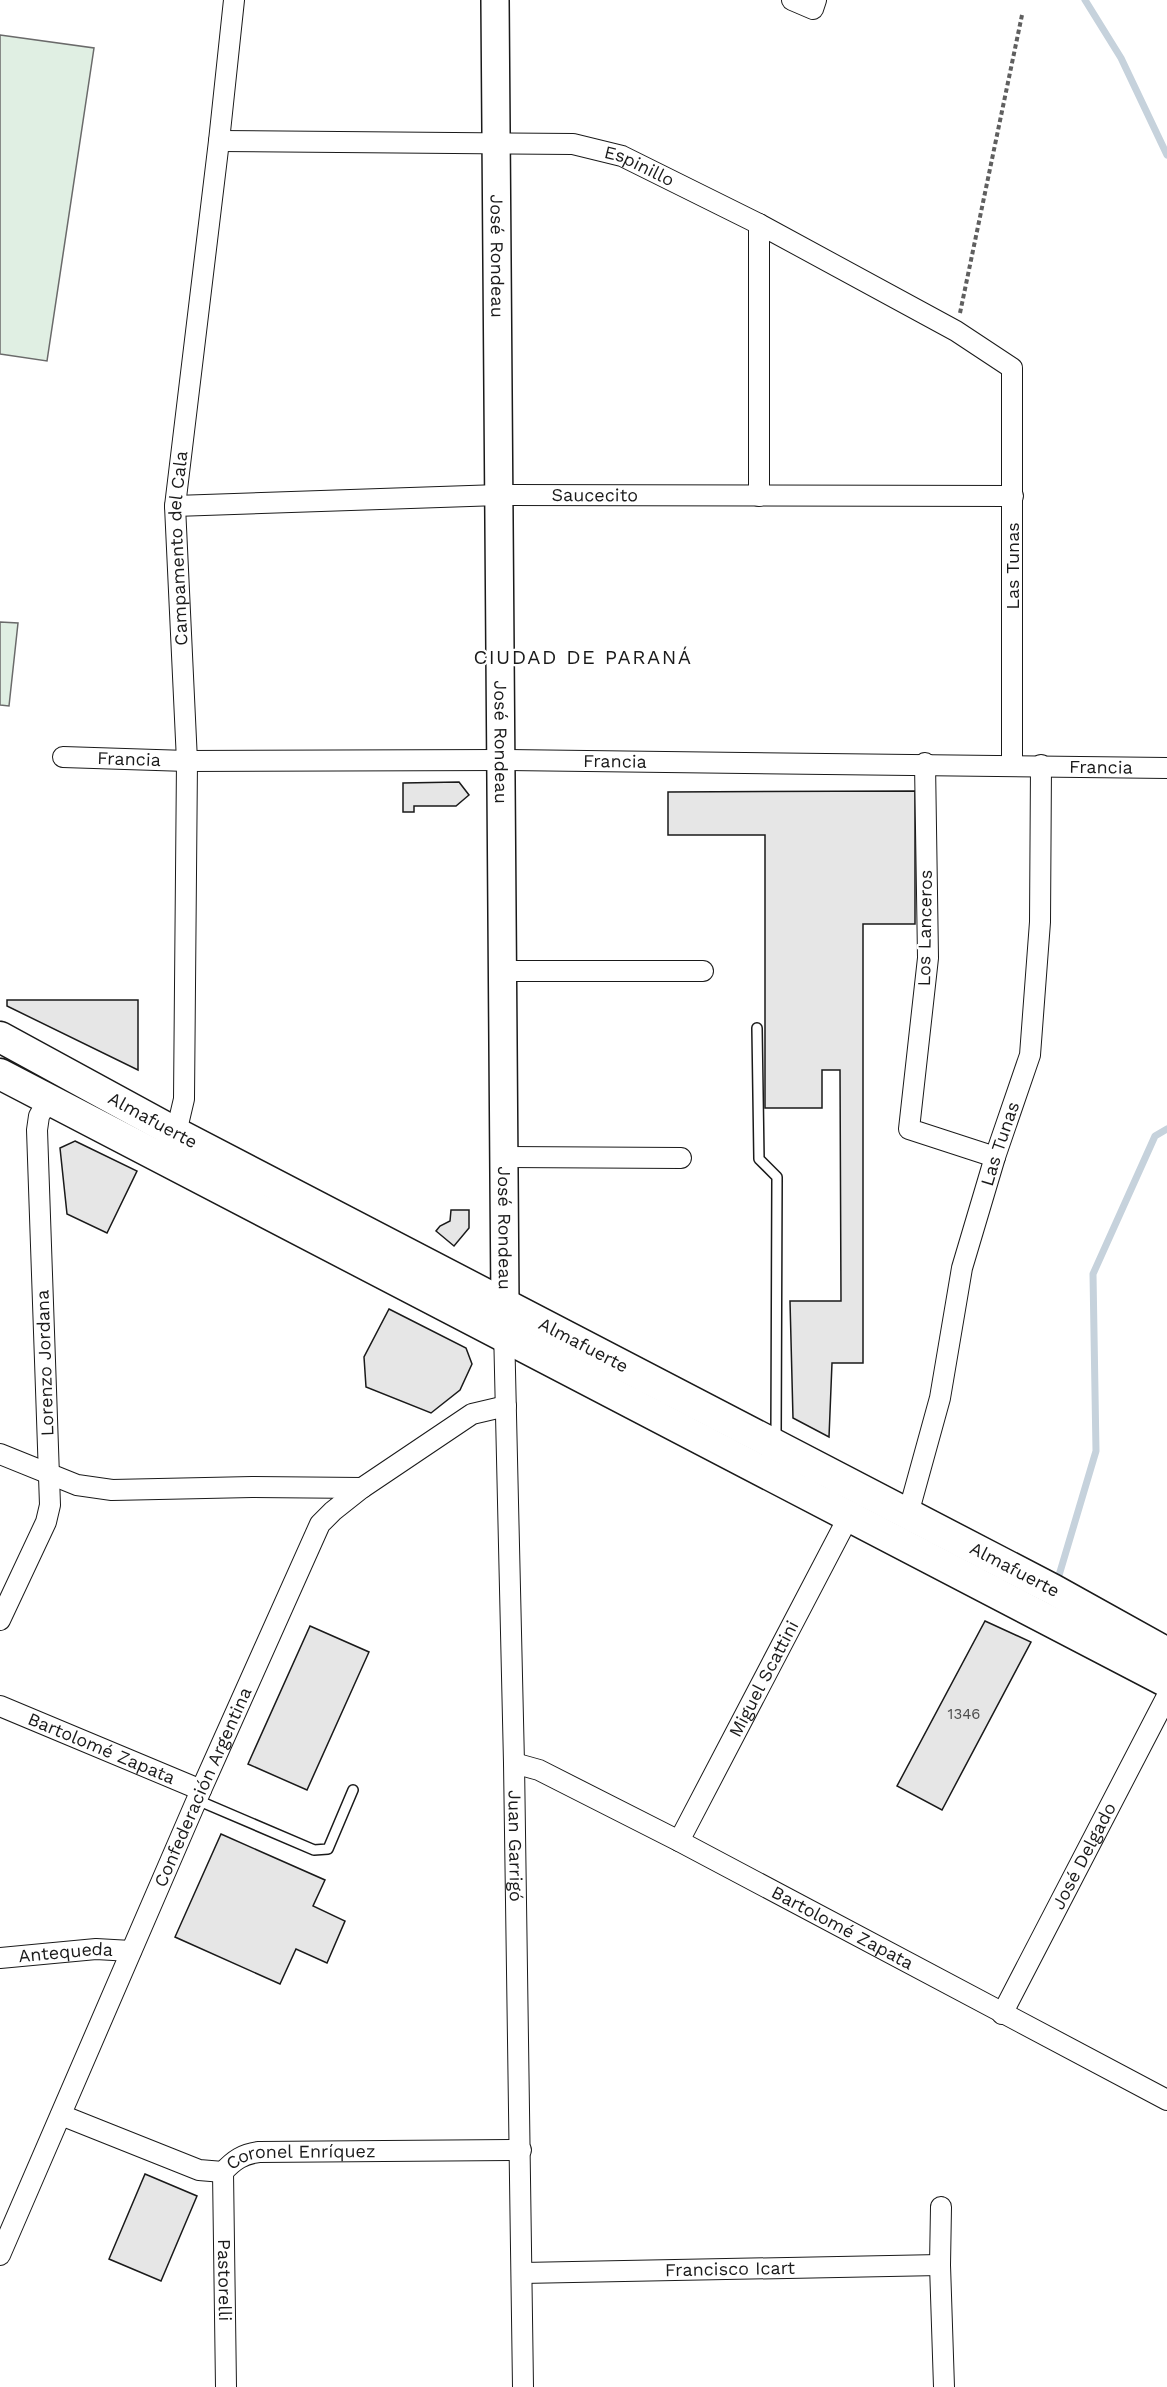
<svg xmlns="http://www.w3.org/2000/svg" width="1167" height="2387" font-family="'Work Sans',sans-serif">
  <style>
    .green { fill: #e0efe3; stroke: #6a6a6a; stroke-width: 1.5 }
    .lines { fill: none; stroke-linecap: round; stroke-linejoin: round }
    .stream { stroke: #c6d2dc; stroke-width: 7 }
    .building { fill: #e6e6e6; stroke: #1a1a1a; stroke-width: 1.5 }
    .lane-casing { stroke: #1a1a1a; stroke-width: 12 }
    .street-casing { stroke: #1a1a1a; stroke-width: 22 }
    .secondary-casing { stroke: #1a1a1a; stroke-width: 30 }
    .primary-casing { stroke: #1a1a1a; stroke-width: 33 }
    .path { stroke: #5f5f5f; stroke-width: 4; stroke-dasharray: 4.5 3; stroke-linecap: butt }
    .lane { stroke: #fff; stroke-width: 9 }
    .street { stroke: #fff; stroke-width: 20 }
    .secondary { stroke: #fff; stroke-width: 27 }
    .primary { stroke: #fff; stroke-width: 30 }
    .labels { text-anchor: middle; stroke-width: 4.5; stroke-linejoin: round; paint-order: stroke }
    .number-label { font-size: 15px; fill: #4d4d4d }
    .street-label { font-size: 18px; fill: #1a1a1a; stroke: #fff }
    .neighbourhood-label { font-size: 20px; letter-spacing: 1.5px; fill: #1a1a1a; stroke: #fff }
  </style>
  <rect width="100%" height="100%" fill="#fff"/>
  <path class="green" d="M0,35L94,48L47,361L0,354Z
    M0,622L18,623L9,706L0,705Z"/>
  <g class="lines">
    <path class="stream" d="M1085,0L1121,58L1167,155
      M1057,1582L1096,1451L1093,1274L1155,1136L1167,1129"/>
  </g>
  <path class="building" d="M459,782L469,795L456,806H414V812H403V783Z
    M915,791V924H863V1363H832L829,1437L793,1418L790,1301H841L840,1070H822V1108H765V835H668V792Z
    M7,1000H138V1070L7,1006Z
    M75,1141L137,1171L107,1233L67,1214L60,1148Z
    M451,1210H469V1228L454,1246L436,1231L440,1226L450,1221Z
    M389,1309L466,1348L472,1364L460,1390L431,1413L366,1387L364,1357Z
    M985,1621L1031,1642L942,1810L897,1786Z
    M310,1626L369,1652L307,1790L248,1764Z
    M221,1834L325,1880L313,1906L345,1921L327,1963L296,1949L280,1984L175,1937Z
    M145,2174L197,2196L161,2281L109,2259Z"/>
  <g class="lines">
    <g class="lane-casing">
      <path id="lane" d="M757,1028L759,1159L777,1177L776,1439
        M197,1800L314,1850L328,1849L353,1790"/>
    </g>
    <g class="street-casing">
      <g id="street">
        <path d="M792,0L813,9L816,0"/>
        <path id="s1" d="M219,141L573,144L622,156L759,224L956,331L1012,368V765"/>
        <path d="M759,224V496"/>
        <path id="s2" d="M175,506L499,495L1013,496"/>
        <path id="s3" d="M63,757L187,761L500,760L1167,768"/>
        <path d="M925,763L928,958L909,1129L995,1157"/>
        <path d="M503,971H703"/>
        <path id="s4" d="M176,1133L184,1099L187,761L175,506L219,141L234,0"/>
        <path d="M505,1157L681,1158"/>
        <path id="s5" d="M504,1328L514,1763L523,2387"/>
        <path d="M0,1454L77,1485L112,1490L252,1487L362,1488"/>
        <path id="s6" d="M908,1514L940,1398L962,1268L995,1157L1030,1055L1040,922L1041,765"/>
        <path d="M0,1620L46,1522L50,1505L37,1130L39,1116L49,1099"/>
        <path id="s7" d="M0,1706L201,1790"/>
        <path id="s8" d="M514,1763L539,1770L679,1841L1167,2100"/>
        <path id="s9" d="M679,1841L849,1516"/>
        <path id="s10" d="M0,1958L96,1949L131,1951"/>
        <path id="s11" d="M1002,2014L1167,1696"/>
        <path id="s12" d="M61,2115L199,2170L223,2172C234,2160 243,2154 259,2152L521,2150"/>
        <path id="s13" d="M223,2172L226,2387"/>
        <path d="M941,2207L940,2265L944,2387"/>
        <path id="s14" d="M0,2255L201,1790L320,1524L333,1511L362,1488L472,1414L506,1406"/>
        <path id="s15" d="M522,2273L940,2265"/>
      </g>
    </g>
    <g class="secondary-casing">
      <g id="secondary">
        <path id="s16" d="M495,0L505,1304"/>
      </g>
    </g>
    <g class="primary-casing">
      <g id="primary">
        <path id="s17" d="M0,1037L176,1133L1054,1590L1167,1653"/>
        <path d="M0,1074L1167,1682"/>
      </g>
    </g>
    <path class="path" d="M960,313L1022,15"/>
    <use href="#lane" class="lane"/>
    <use href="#street" class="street"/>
    <use href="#secondary" class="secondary"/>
    <use href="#primary" class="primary"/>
  </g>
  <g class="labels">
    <g class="number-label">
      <text x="964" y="1719">1346</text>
    </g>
    <g class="street-label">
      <text dy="6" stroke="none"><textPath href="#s1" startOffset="424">Espinillo</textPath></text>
      <text dy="6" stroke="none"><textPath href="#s16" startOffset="256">José Rondeau</textPath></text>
      <text dy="6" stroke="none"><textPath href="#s2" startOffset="420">Saucecito</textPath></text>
      <text dy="6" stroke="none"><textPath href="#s4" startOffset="586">Campamento del Cala</textPath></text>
      <text transform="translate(1013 566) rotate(-90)" y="6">Las Tunas</text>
      <text dy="6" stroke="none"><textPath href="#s16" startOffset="742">José Rondeau</textPath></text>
      <text dy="6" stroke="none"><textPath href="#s3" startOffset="66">Francia</textPath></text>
      <text dy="6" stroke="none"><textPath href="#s3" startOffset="552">Francia</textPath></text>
      <text dy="6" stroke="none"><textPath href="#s3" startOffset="1038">Francia</textPath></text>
      <text transform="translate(925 928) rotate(-89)" y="6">Los Lanceros</text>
      <text dy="6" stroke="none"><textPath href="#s17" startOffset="174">Almafuerte</textPath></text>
      <text dy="6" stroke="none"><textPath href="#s6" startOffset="382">Las Tunas</textPath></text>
      <text dy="6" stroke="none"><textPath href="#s16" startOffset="1228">José Rondeau</textPath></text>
      <text dy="6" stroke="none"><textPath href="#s17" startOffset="660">Almafuerte</textPath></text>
      <text transform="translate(45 1363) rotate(-92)" y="6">Lorenzo Jordana</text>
      <text dy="6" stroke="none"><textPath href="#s17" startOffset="1146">Almafuerte</textPath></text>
      <text dy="6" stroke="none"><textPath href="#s9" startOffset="183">Miguel Scattini</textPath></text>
      <text dy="6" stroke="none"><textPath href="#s7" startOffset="110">Bartolomé Zapata</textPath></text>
      <text dy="6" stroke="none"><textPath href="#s14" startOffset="510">Confederación Argentina</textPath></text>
      <text dy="6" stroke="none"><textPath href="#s5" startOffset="518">Juan Garrigó</textPath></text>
      <text dy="6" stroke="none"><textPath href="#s11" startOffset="178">José Delgado</textPath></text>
      <text dy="6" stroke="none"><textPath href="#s8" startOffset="368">Bartolomé Zapata</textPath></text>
      <text dy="6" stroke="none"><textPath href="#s10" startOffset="66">Antequeda</textPath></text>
      <text dy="6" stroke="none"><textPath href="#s12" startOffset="256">Coronel Enríquez</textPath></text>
      <text dy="6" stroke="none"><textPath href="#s15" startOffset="208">Francisco Icart</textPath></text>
      <text dy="6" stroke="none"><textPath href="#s13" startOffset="108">Pastorelli</textPath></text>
    </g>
    <g class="neighbourhood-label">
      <text x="583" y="664">CIUDAD DE PARANÁ</text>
    </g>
  </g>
</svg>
